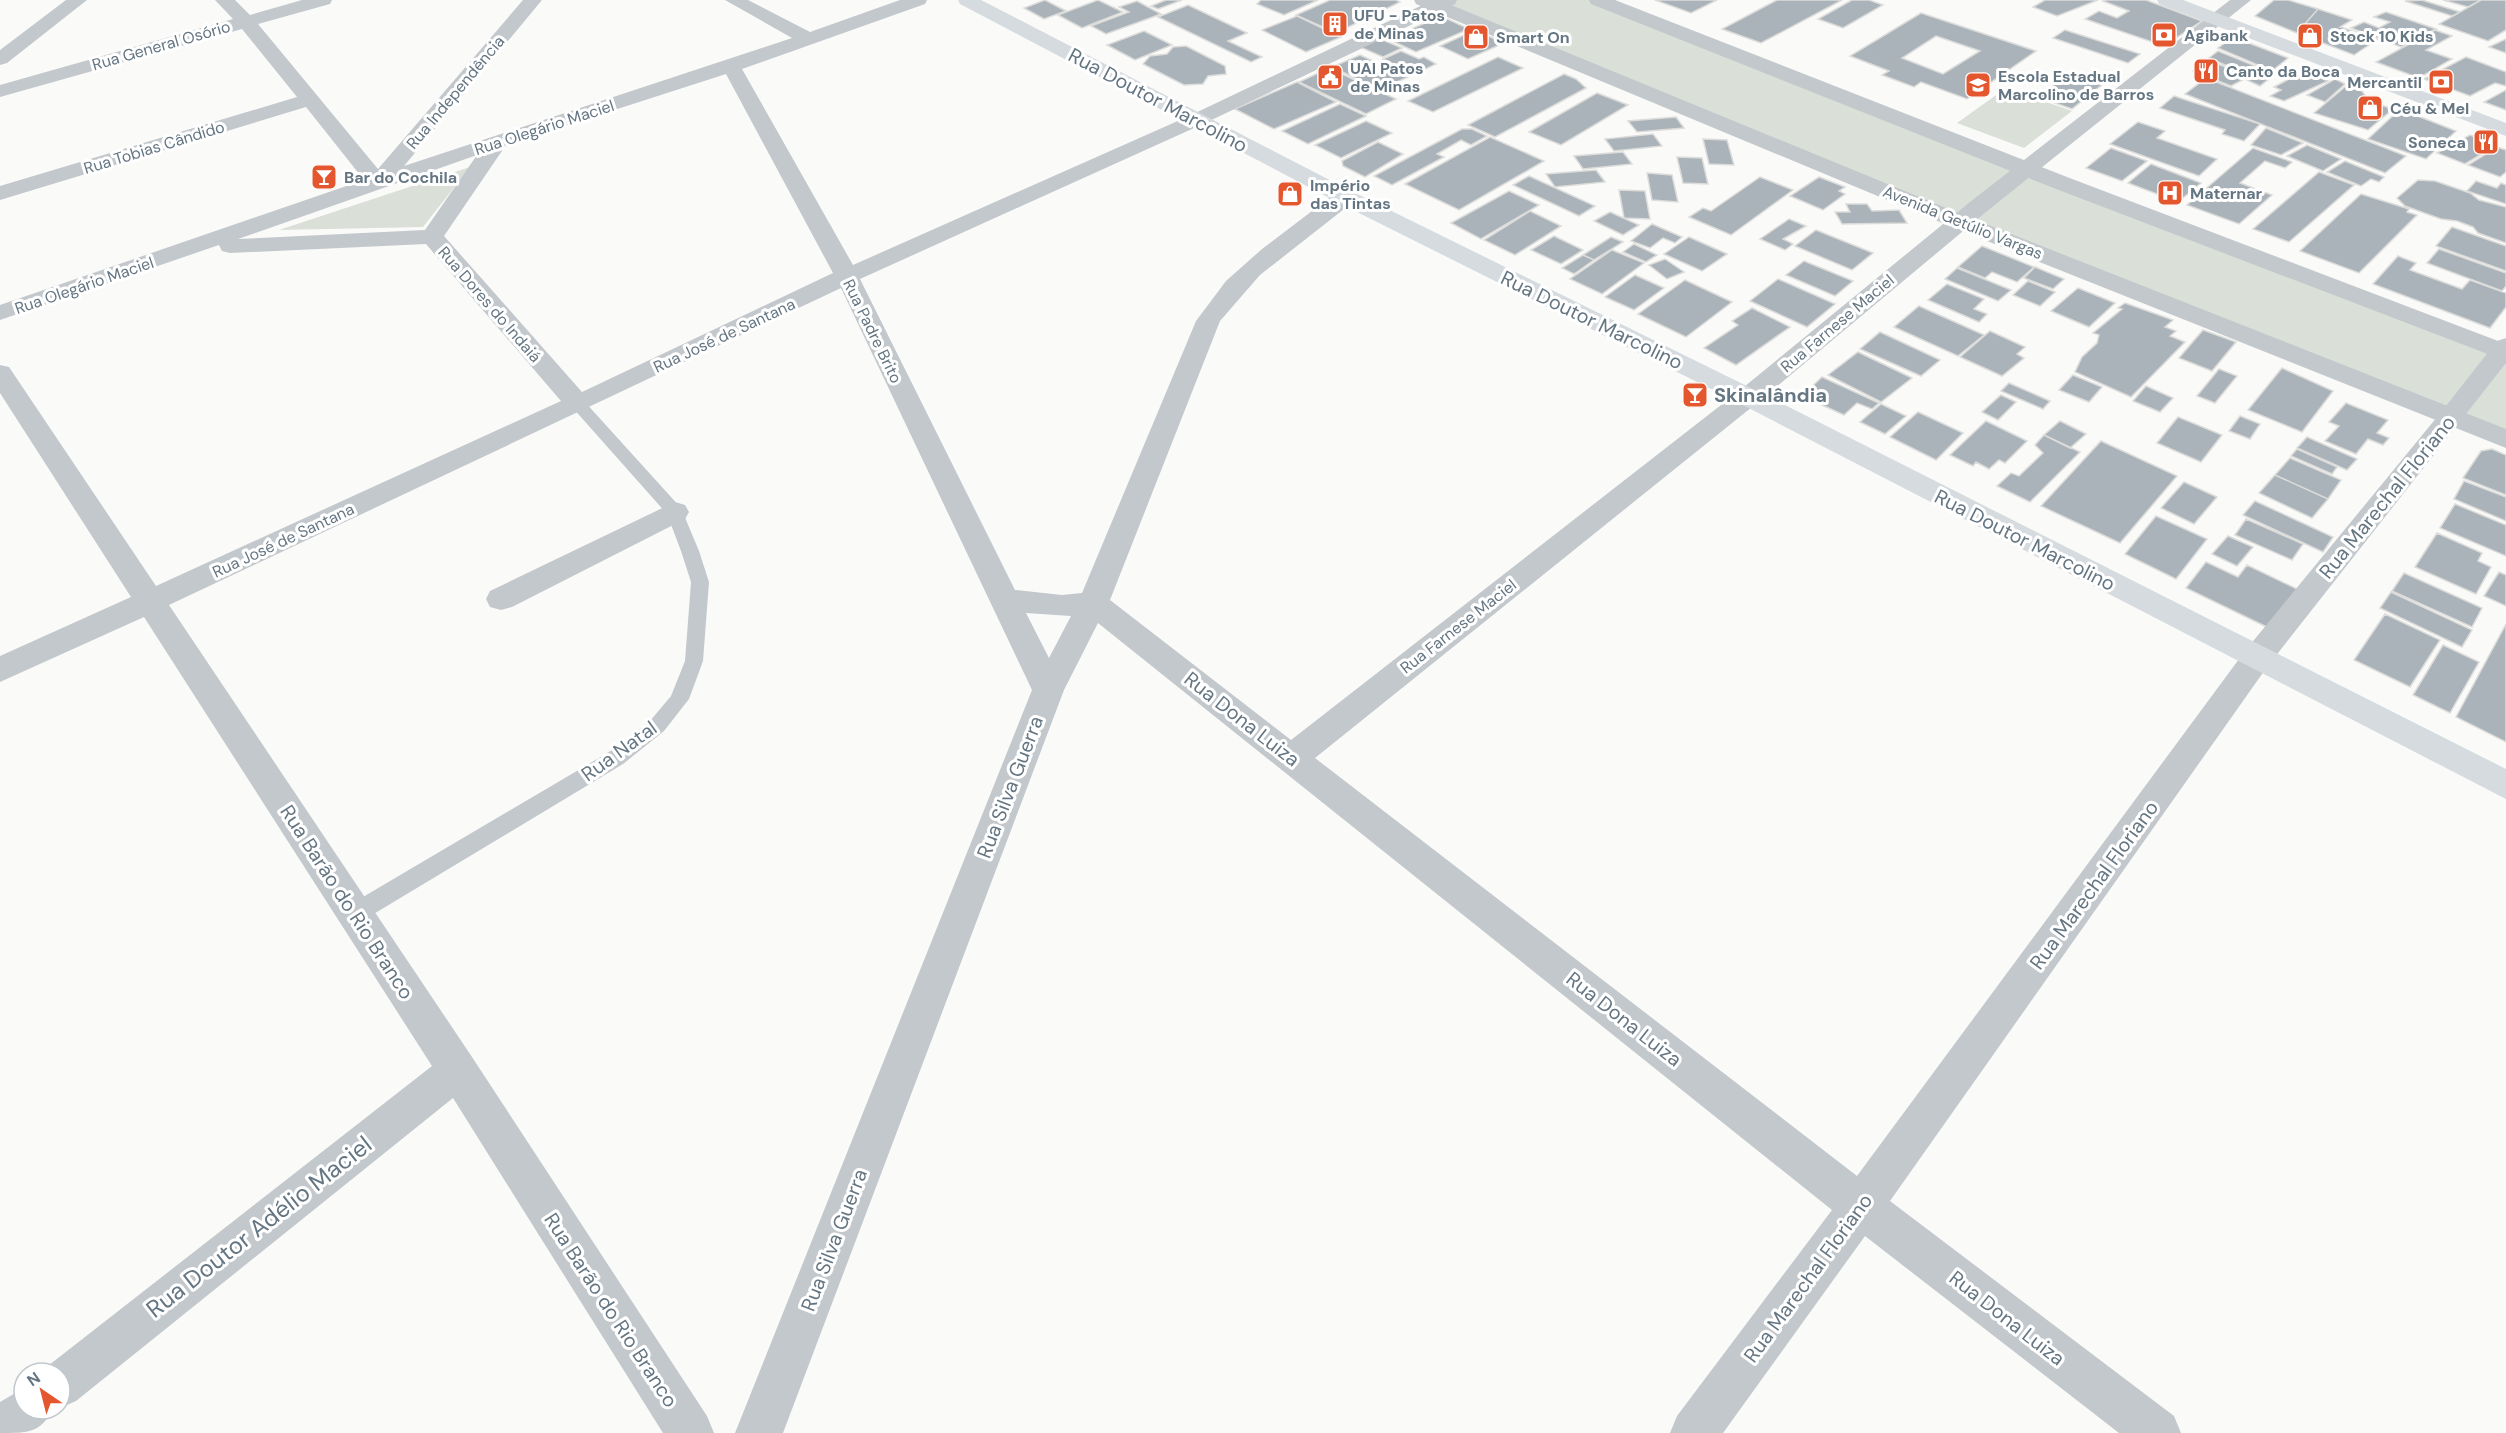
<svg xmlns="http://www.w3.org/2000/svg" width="2506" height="1433" font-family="'DM Sans',sans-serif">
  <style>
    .green { fill: #dadfd7 }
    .building { fill: #aab3b9; stroke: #dcdcda; stroke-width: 1.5; fill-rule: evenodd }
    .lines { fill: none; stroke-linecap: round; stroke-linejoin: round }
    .service { fill: #c3c8cc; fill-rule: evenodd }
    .minor { fill: #c3c8cc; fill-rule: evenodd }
    .tertiary { fill: #c3c8cc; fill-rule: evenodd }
    .primary { fill: #d6dbdf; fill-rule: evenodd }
    .labels { text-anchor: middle; stroke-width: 6; stroke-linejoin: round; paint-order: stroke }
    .far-poi-label { font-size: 16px; font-weight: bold; fill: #657683; stroke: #fff; text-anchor: start }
    .far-street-label { font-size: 16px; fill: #657683; stroke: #fff }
    .street-label { font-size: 20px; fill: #657683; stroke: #fff }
    .poi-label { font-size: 20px; font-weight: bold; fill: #657683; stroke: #fff; text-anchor: start }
    .near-street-label { font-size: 24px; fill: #657683; stroke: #fff }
  </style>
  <rect width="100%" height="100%" fill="#fafaf8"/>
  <path class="green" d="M1423,0H1598L2506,353V439Z
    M2006,88L2072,111L2024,148L1957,123Z
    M470,167L423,227L279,230Z"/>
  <path class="building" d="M1045,0L1066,11L1044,19L1024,8Z
    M1098,0L1123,12L1082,28L1058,15Z
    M1166,0H1182L1158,9L1151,6Z
    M1261,0H1318L1284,15L1257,4Z
    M1330,0H1396L1400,2L1336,33L1296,15Z
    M1655,0H1717L1691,13Z
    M1777,0H1842L1761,43L1722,29Z
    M1852,0H1869L1883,5L1843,28L1818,19Z
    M2045,0H2098L2057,16L2033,7Z
    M2106,0H2146L2202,21L2164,46L2085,19L2099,11L2117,18L2129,11L2103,1Z
    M2274,0H2288L2318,9L2297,33L2255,16Z
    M2422,0L2460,12L2452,16L2405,1Z
    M2443,0H2481L2468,7Z
    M2481,0H2506V30L2488,41L2439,24Z
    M1137,1L1161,14L1106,34L1091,26L1129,12L1119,7Z
    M1188,5L1247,33L1228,41L1262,57L1251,62L1158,17Z
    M2318,9L2352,20L2340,27L2378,39L2354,55L2297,33Z
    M2386,12L2436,29L2401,47L2351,28L2364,22L2379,28L2390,22L2374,17Z
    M1921,13L2036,51L1967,99L1921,82L1914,87L1882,75L1889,71L1850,56ZM1936,36L1980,51L1943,74L1902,58Z
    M1297,16L1341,37L1306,52L1262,30Z
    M1441,16L1469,29L1416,52L1388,39Z
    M1475,30L1504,43L1468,59L1440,46Z
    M2065,30L2140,54L2128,63L2053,38Z
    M2435,30L2452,36L2426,50L2452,59L2419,78L2376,62Z
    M1144,31L1172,45L1135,60L1107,45Z
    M2233,37L2288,58L2272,71L2218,48Z
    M1378,38L1402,48L1383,57L1360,47Z
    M2506,39V53L2489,47Z
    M1186,46L1225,66L1226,74L1208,76L1203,84L1184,85L1143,64L1150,56L1167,54L1173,47Z
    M1401,51L1419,59L1424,57L1436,64L1415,74L1383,59Z
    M2218,51L2275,74L2260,86L2247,80L2251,76L2209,58Z
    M1360,55L1408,77L1380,90L1332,67Z
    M1498,57L1523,68L1433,112L1408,101Z
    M2466,57L2506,72V86L2495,83L2470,96L2424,79Z
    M2207,60L2250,76L2231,86L2193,71Z
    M1329,68L1396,99L1366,114L1299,82Z
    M2304,71L2328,81L2284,101L2270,96L2281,90L2274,87Z
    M2070,73L2103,84L2072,109L2038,97Z
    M1564,74L1576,79L1586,88L1495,137L1468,125Z
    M2206,78L2406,156L2385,173L2185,94Z
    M2335,79L2345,84L2325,102L2307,95Z
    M1297,82L1336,102L1274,129L1235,109Z
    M2346,86L2362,91L2369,101L2393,109L2368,130L2314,113Z
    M2506,90V110L2484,102Z
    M1597,93L1628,105L1561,145L1529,132Z
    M2174,96L2260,124L2244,141L2222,134L2225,130L2160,108Z
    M1340,104L1366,116L1308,144L1282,131Z
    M2400,109L2456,131L2426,159L2368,139Z
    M1676,117L1684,128L1637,132L1628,121Z
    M1366,121L1392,133L1341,158L1315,145Z
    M2138,122L2165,131L2157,138L2217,159L2199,176L2110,144Z
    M2266,128L2303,143L2281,155L2251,145Z
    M1462,129H1472L1487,136L1471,145L1461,140L1437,154L1444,157L1392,185L1374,176Z
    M1653,134L1662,146L1614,151L1605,139Z
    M2470,135L2497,145L2465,164L2437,153Z
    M1490,137L1544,161L1459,210L1405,184Z
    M1703,139L1727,140L1734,165L1709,164Z
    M1378,142L1403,154L1365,177L1343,166L1342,161Z
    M2307,145L2341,159L2323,171L2287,156Z
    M2497,147L2506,150V172L2500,177L2468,165Z
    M2111,148L2147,161L2122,181L2086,168Z
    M2253,148L2292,162L2285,168L2265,161L2240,183L2272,195L2239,224L2187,205Z
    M1623,152L1632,164L1583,169L1574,156Z
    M1677,157L1702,158L1708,184L1683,183Z
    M2345,161L2384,177L2379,182L2371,179L2361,186L2327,172Z
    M2151,164L2201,183L2178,202L2128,183Z
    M1596,170L1605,182L1555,187L1546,174Z
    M2319,172L2354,185L2289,242L2253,229Z
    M1647,173L1672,175L1678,202L1652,200Z
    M1529,176L1595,206L1579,216L1513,185Z
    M1760,177L1793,190L1731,235L1689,217L1703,208L1711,211Z
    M1819,177L1845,187L1839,191L1845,194L1823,210L1790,196Z
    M2418,180L2435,181L2470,193L2479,200L2506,207V243L2478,233L2473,227L2457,221L2441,219L2405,206L2397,198Z
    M2476,181L2497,188L2501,183L2506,185V204L2467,191Z
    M1619,190L1645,191L1650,219L1624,218Z
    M1509,191L1539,205L1481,239L1451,223Z
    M2361,194L2409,209L2407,212L2417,215L2359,273L2300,251Z
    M1846,204H1867L1872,211L1899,210L1907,223L1842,224L1835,212H1850Z
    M1530,211L1561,226L1515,255L1484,240Z
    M1610,212L1639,225L1623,235L1594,221Z
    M1789,219L1806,226L1783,239L1793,244L1785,250L1760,239Z
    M1652,224L1682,237L1675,243L1663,238L1650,248L1631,241Z
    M2452,227L2506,246V271L2436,246Z
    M1816,230L1873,253L1852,270L1795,246Z
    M1554,236L1583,250L1561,264L1531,250Z
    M1611,237L1623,242L1594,260L1583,255Z
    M1689,237L1727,254L1702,271L1664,254Z
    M1634,244L1657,255L1646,262L1623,252Z
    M1982,246L2034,267L2017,282L1992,272L1985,278L1958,267Z
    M2439,249L2506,273V286L2502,291L2427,263Z
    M1612,250L1644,263L1602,294L1570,279Z
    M1583,255L1594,260L1574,274L1562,268Z
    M2398,256L2416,263L2410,270L2462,289L2470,280L2506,293V307L2490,328L2373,284Z
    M1665,259L1684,272L1667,279L1649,265Z
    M1804,261L1853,281L1835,296L1786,275Z
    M2035,267L2064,279L2053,289L2024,278Z
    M1957,268L2011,290L1998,301L1945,279Z
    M1635,275L1664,288L1634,310L1605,297Z
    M1778,279L1835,304L1807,327L1750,301Z
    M1685,280L1732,302L1686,337L1638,314Z
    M2028,281L2055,292L2040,306L2013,295Z
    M1947,284L1984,299L1974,309L1987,314L1979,322L1928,300Z
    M2078,288L2115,303L2089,327L2051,311Z
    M2125,303L2173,320L2165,327L2176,331L2170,336L2185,342L2131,397L2075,372L2082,357L2097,343L2099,335L2093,333L2122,309L2118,308Z
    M1919,306L1984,335L1958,356L1894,327Z
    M1752,308L1790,327L1736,365L1704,348L1738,325L1732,321Z
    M2203,330L2236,342L2212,371L2179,358Z
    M1990,331L2025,347L2017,354L2024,358L2002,376L1960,357Z
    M1880,332L1940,360L1921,376L1860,349Z
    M1858,352L1912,378L1881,402L1828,375Z
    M2282,368L2333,391L2302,432L2248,410Z
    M2219,369L2237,376L2215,403L2197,396Z
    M2073,375L2102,387L2089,402L2059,390Z
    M1822,377L1879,403L1872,409L1857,403L1844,415L1802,396Z
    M2009,383L2050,401L2043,409L2001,391Z
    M2146,386L2173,398L2160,412L2133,401Z
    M2001,395L2016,402L1998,420L1982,412Z
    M2346,403L2388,420L2377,433L2389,438L2383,445L2368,439L2356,454L2325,441L2339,426L2329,422Z
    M1881,404L1906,416L1885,434L1860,422Z
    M1918,412L1963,433L1936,460L1890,437Z
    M2240,416L2260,424L2250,439L2229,431Z
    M2178,417L2222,435L2201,462L2157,443Z
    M1986,421L2027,441L2005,463L1999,460L1989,469L1976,462L1973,466L1950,455Z
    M2060,421L2086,434L2070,448L2044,435Z
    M2044,435L2080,452L2030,502L1997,486L2011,473L2019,476L2043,453L2035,445Z
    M2307,437L2357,459L2347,470L2297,448Z
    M2101,441L2177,476L2120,543L2041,506Z
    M2297,449L2337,467L2332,474L2291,456Z
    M2492,449L2506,455V495L2463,478L2481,451Z
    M2290,458L2341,480L2328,499L2275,475Z
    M2275,475L2328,499L2312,518L2259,493Z
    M2464,481L2506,497V521L2454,499Z
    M2184,482L2217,497L2194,524L2161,508Z
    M2255,501L2333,537L2323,552L2243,515Z
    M2455,504L2506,525V556L2440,528Z
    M2156,516L2207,539L2176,579L2125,554Z
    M2246,519L2303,544L2292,560L2235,535Z
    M2437,533L2482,553L2478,561L2491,567L2476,594L2415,567Z
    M2228,536L2253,547L2237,566L2212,554Z
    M2206,562L2238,577L2247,565L2299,590L2271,629L2186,588Z
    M2499,572L2506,575V606L2484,596Z
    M2404,573L2482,608L2472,627L2392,591Z
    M2391,592L2472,630L2462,647L2380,608Z
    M2385,614L2440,640L2410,687L2354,660Z
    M2506,624V742L2456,717Z
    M2443,645L2479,662L2450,713L2413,695Z"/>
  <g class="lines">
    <path class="service" d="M578,399L584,401L681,508L699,551L709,582L703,661L689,699L664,731L623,764L362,921L354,923L346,921L343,914L346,907L609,752L650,721L671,696L685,661L691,582L681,551L667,514L572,407L570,404L572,401Z"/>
    <path class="minor" d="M215,0H235L250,15L302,0H332L330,4L258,24L378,169L523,0H542L404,166L792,38L725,0H748L810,32L900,0H927L925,4L742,69L853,265L1189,116L1433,0H1457L1455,4L1203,124L860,279L1015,590L1062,595L1082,593L1196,321L1226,281L1262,249L1337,192H1353L1356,197L1353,202L1260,275L1220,321L1110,600L1291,740L1739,391L1970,202L2230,0H2251L1986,212L1757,403L1315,758L1857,1176L2245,651L2442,411L2497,341L2506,338V363L2267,667L1890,1201L2174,1416L2181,1433H2119L1865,1236L1723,1433H1670L1677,1416L1832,1210L1098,623L1064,690L783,1433H735L1032,690L841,288L169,605L472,1057L707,1416L714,1433H663L453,1098L76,1401L60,1408V1373H42L44,1369L432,1066L144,617L0,682V656L131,597L0,393V365L9,367L156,586L561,401L426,244L230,253L222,251L219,245L0,320V305L364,180L306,107L0,200V186L297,97L242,29L0,97V85L233,19ZM726,74L833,273L582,392L444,236L506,145ZM477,155L425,230L238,239ZM1026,613L1071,616L1049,658Z
      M675,502L685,505L689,512L685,519L512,607L501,610L490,607L486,599L490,591Z
      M24,1388V1409H53C40,1433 29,1433 0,1433V1402Z"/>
    <path class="tertiary" d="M66,0H87L7,63L0,65V50Z
      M1414,0H1439L1968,217L2506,429V448L1952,227L1416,4Z
      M1589,0H1615L2067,177L2506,344V361L2051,187L1591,4Z"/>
    <path class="primary" d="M958,0H981L1353,192L1757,391L2506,769V799L1739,403L1337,202L960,4Z
      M2157,0H2183L2506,123V136L2159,4Z"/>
  </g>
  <defs>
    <g id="building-square" transform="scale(1.35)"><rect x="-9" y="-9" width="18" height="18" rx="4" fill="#e4572e" stroke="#fff"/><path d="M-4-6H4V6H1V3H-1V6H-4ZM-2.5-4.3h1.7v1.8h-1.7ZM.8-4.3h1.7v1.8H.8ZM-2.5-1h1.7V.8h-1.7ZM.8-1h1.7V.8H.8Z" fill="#fff"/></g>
    <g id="bank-square" transform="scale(1.35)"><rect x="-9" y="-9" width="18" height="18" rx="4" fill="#e4572e" stroke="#fff"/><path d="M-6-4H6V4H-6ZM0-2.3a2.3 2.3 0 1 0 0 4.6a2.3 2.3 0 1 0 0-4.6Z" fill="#fff"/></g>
    <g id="shop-square" transform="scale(1.35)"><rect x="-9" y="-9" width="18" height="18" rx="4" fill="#e4572e" stroke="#fff"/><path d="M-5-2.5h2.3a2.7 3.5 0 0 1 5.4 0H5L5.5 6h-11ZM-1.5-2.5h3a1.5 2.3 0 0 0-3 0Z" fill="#fff"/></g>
    <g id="restaurant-square" transform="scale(1.35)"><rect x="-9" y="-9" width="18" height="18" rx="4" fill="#e4572e" stroke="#fff"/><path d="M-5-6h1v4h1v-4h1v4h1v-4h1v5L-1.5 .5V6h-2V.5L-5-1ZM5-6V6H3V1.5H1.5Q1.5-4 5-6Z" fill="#fff"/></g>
    <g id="civic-square" transform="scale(1.35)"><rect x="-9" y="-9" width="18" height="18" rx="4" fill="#e4572e" stroke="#fff"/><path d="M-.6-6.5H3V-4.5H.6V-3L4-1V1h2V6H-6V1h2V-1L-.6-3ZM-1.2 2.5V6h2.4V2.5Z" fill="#fff"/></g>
    <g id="school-square" transform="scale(1.35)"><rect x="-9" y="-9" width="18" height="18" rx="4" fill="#e4572e" stroke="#fff"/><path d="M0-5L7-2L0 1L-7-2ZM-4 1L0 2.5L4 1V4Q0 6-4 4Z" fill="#fff"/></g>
    <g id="bar-square" transform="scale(1.35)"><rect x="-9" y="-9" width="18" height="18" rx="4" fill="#e4572e" stroke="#fff"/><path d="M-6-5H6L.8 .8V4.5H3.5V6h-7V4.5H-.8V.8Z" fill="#fff"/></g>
    <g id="hospital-square" transform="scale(1.35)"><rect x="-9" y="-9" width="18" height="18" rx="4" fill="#e4572e" stroke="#fff"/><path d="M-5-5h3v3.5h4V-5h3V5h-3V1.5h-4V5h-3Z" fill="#fff"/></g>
  </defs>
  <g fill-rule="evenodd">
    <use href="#building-square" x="1335" y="24"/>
    <use href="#bank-square" x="2164" y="35"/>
    <use href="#shop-square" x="2310" y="36"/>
    <use href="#shop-square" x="1476" y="37"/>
    <use href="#restaurant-square" x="2206" y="71"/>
    <use href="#civic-square" x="1330" y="77"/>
    <use href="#bank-square" x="2441" y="82"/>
    <use href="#school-square" x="1978" y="85"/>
    <use href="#shop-square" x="2370" y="108"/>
    <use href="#restaurant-square" x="2486" y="142"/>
    <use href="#bar-square" x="324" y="177"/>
    <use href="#hospital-square" x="2170" y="193"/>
    <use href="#shop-square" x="1290" y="194"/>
    <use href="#bar-square" x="1695" y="395"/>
  </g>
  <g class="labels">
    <g class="far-poi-label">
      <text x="1354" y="21">UFU - Patos<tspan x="1354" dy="18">de Minas</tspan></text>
      <text x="2184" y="41">Agibank</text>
      <text x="2330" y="42">Stock 10 Kids</text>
      <text x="1496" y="43">Smart On</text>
      <text x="1350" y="74">UAI Patos<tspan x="1350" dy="18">de Minas</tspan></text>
      <text x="2226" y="77">Canto da Boca</text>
      <text x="1998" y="82">Escola Estadual<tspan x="1998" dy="18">Marcolino de Barros</tspan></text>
      <text x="2422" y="88" text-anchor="end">Mercantil</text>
      <text x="2390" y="114">Céu &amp; Mel</text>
      <text x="2466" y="148" text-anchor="end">Soneca</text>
      <text x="344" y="183">Bar do Cochila</text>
      <text x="1310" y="191">Império<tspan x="1310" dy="18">das Tintas</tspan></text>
      <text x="2190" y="199">Maternar</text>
    </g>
    <g class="far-street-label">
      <text transform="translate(161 45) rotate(-16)" y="6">Rua General Osório</text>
      <text transform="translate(455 92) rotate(-50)" y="6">Rua Independência</text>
      <text transform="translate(544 127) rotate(-18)" y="6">Rua Olegário Maciel</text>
      <text transform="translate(154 147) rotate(-17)" y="6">Rua Tobias Cândido</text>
      <text transform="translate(1963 222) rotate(22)" y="6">Avenida Getúlio Vargas</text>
      <text transform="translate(84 285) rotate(-19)" y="6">Rua Olegário Maciel</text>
      <text transform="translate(490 304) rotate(49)" y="6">Rua Dores do Indaiá</text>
      <text transform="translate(1837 323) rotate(-40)" y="6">Rua Farnese Maciel</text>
      <text transform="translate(873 331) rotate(64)" y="6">Rua Padre Brito</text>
      <text transform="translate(724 335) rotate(-25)" y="6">Rua José de Santana</text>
      <text transform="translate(283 540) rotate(-25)" y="6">Rua José de Santana</text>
      <text transform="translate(1458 626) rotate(-38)" y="6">Rua Farnese Maciel</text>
    </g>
    <g class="street-label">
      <text transform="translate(1158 100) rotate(28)" y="7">Rua Doutor Marcolino</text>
      <text transform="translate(1592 320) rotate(26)" y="7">Rua Doutor Marcolino</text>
      <text transform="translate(2387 497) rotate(-51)" y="7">Rua Marechal Floriano</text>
      <text transform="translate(2025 540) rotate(27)" y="7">Rua Doutor Marcolino</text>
      <text transform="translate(1242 719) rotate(38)" y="7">Rua Dona Luiza</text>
      <text transform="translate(619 751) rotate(-36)" y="7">Rua Natal</text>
      <text transform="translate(1010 787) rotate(-69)" y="7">Rua Silva Guerra</text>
      <text transform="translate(2094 885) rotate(-54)" y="7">Rua Marechal Floriano</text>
      <text transform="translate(347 902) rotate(57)" y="7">Rua Barão do Rio Branco</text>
      <text transform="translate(1624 1019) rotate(38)" y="7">Rua Dona Luiza</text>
      <text transform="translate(834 1240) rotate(-69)" y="7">Rua Silva Guerra</text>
      <text transform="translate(1808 1278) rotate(-54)" y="7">Rua Marechal Floriano</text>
      <text transform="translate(611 1310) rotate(57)" y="7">Rua Barão do Rio Branco</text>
      <text transform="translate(2007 1318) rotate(38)" y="7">Rua Dona Luiza</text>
    </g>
    <g class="poi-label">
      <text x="1714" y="402">Skinalândia</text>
    </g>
    <g class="near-street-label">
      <text transform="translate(259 1227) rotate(-38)" y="8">Rua Doutor Adélio Maciel</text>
    </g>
  </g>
  <g transform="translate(42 1391) rotate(325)"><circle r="28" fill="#ffffff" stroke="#c1c8cd" stroke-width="1.5"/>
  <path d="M0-4.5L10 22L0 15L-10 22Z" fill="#e4572e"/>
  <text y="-9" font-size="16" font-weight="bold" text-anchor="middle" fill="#657683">N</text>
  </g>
</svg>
